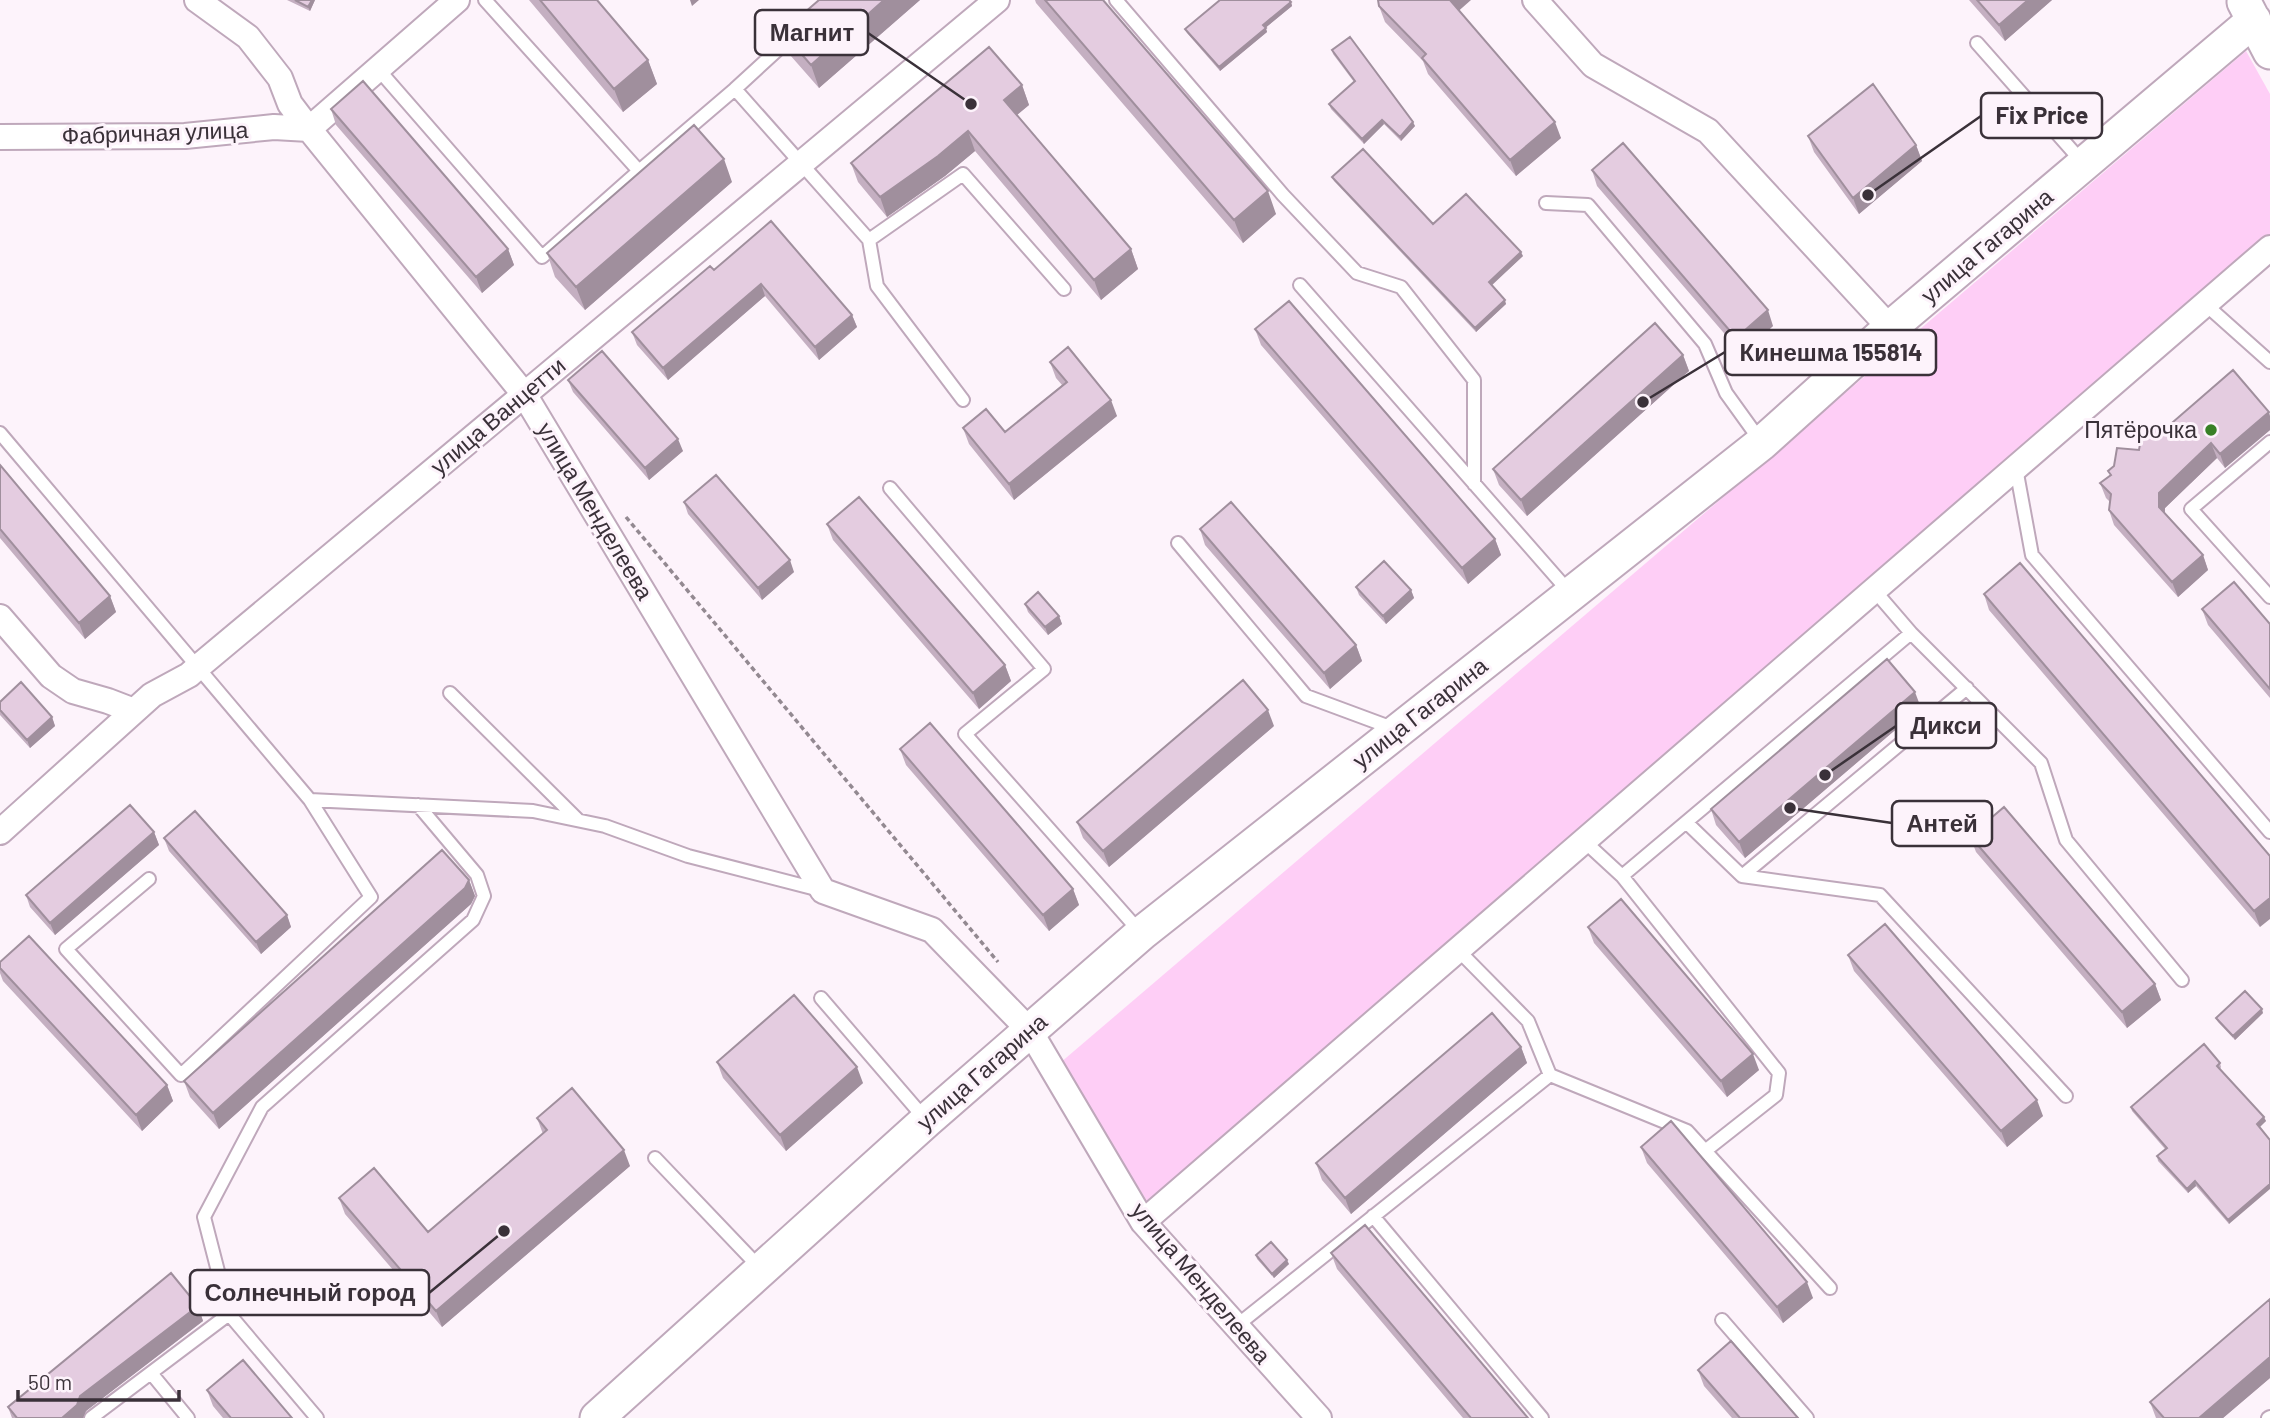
<svg xmlns="http://www.w3.org/2000/svg" width="2270" height="1418" font-family="Barlow,sans-serif">
  <style>
    .green { fill: #fecef6 }
    .lines { fill: none; stroke-linecap: round; stroke-linejoin: round }
    .lane-casing { stroke: #bfa8bb; stroke-width: 16 }
    .street-casing { stroke: #bfa8bb; stroke-width: 28 }
    .secondary-casing { stroke: #bfa8bb; stroke-width: 37 }
    .path { stroke: #938991; stroke-width: 3.5; stroke-dasharray: 5 3.5; stroke-linecap: butt }
    .lane { stroke: #fff; stroke-width: 12 }
    .street { stroke: #fff; stroke-width: 24 }
    .secondary { stroke: #fff; stroke-width: 33 }
    .wall { fill: #c4afc1 }
    .shaded-wall { fill: #a08f9d }
    .building { fill: #e4cce0; stroke: #a08f9d; stroke-width: 2 }
    .poi-dot { fill: #388026; stroke: #fdf3fb; stroke-width: 2.5 }
    .labels { text-anchor: middle; stroke-width: 6; stroke-linejoin: round; paint-order: stroke }
    .street-label { font-size: 23px; fill: #3a3139; stroke: #fdf3fb }
    .poi-label { font-size: 23px; fill: #3a3139; stroke: #fdf3fb; text-anchor: end }
    .leader { fill: none; stroke: #3a3139; stroke-width: 2.5 }
    .callout-dot { fill: #3a3139; stroke: #fdf3fb; stroke-width: 2.5 }
    .callout { fill: #fdf3fb; stroke: #3a3139; stroke-width: 2.5 }
    .callout-label { font-size: 24px; text-anchor: middle; font-weight: bold; fill: #3a3139 }
  </style>
  <rect width="100%" height="100%" fill="#fdf3fb"/>
  <path class="green" d="M2246,51L2270,94V235L1147,1201L1060,1063Z"/>
  <g class="lines">
    <g class="lane-casing">
      <path id="lane" d="M1116,0L1283,195L1357,273L1401,287L1474,380V484
        M1977,43L2084,164
        M378,69L542,257L639,171L485,0
        M735,89L797,32
        M639,171L735,89L869,240L963,174L1064,289
        M1546,203L1588,205L1705,344L1726,393L1762,443
        M869,240L877,286L963,400
        M1300,285L1571,594
        M2205,304L2270,362
        M0,433L310,800L533,811L605,826L688,856L820,890
        M2270,442L2191,509L2270,597
        M2016,468L2032,555L2270,832
        M890,488L1044,669L965,734L1141,933
        M1178,543L1306,696L1395,729
        M1911,633L2041,763L2066,840L2182,980
        M450,693L578,820
        M1687,823L1742,876L1880,895L2066,1096
        M1584,841L1622,876L1911,633L1874,590
        M1622,876L1779,1073L1776,1095L1705,1151
        M1742,876L1967,688
        M149,879L66,949L181,1075L371,897L310,800
        M1458,950L1528,1021L1550,1075
        M821,998L926,1120
        M655,1158L760,1268
        M1373,1216L1542,1418
        M229,1314L204,1217L262,1107L473,920L484,896L477,875L418,805
        M1722,1320L1807,1418
        M1235,1327L1550,1075L1687,1131L1830,1288
        M151,1373L188,1418
        M91,1418L229,1314L317,1418
        M2268,1418L2270,1417"/>
    </g>
    <g class="street-casing">
      <path id="street" d="M197,0L248,37L280,78L290,104L309,129L524,394L823,891L932,930L1030,1031L1143,1222L1319,1418
        M1535,0L1593,65L1708,131L1890,328
        M0,137L185,136L274,127L309,129L457,0
        M0,617L51,676L73,691L108,701L134,711
        M0,832L152,695L189,675L198,667L997,0
        M1143,1222L2270,248"/>
    </g>
    <g class="secondary-casing">
      <path id="secondary" d="M2244,2L2270,52
        M597,1418L926,1121L1142,933L1762,443L1890,328L2254,20"/>
    </g>
    <path class="path" d="M626,517L998,962"/>
    <use href="#lane" class="lane"/>
    <use href="#street" class="street"/>
    <use href="#secondary" class="secondary"/>
  </g>
  <path class="wall" d="M287,0H315L310,11Z
    M529,0H597L648,60L657,84L623,112Z
    M819,0H920L819,88L790,55L782,32Z
    M1035,0H1103L1276,214L1243,243L1036,3Z
    M1969,0H2052L2005,41Z
    M1291,2L1292,6L1265,28L1267,32L1220,71L1187,33L1185,29Z
    M1379,6L1459,11L1561,138L1516,176L1428,74L1423,61L1385,22Z
    M1332,50L1415,126L1401,141L1384,124L1364,144L1331,109L1329,104L1354,82L1333,54Z
    M1022,85L1029,105L1017,115L1131,249L1138,269L1101,300L975,151L945,176L887,217L858,182L851,163Z
    M331,109L508,249L514,265L482,293L336,125Z
    M1808,136L1916,145L1922,161L1859,214L1814,152Z
    M1592,170L1773,326L1742,354L1597,186Z
    M1332,177L1433,224L1523,256L1491,285L1506,304L1476,332L1334,181Z
    M732,182L585,310L555,277L547,253Z
    M714,270L852,315L857,327L819,360L765,296L668,380L637,345L632,332Z
    M1255,329L1495,539L1501,555L1468,584L1261,345Z
    M1683,355L1689,371L1527,516L1499,485L1493,469Z
    M1050,362L1117,416L1014,500L969,444L963,428L1005,432L1062,385L1056,378Z
    M568,380L683,451L649,480L573,392Z
    M2270,416V430L2225,468L2217,458L2165,508V513L2203,555L2208,570L2178,597L2114,525L2109,510L2110,502L2106,498L2100,483L2110,475L2108,471L2139,450Z
    M0,465L110,596L116,612L85,639L0,538Z
    M684,502L794,572L762,600L688,514Z
    M827,524L1005,665L1011,681L979,709L833,540Z
    M1200,529L1356,645L1362,661L1330,689L1205,545Z
    M1356,587L1411,590L1414,598L1386,624L1359,595Z
    M1984,594L2270,856L2260,927L1989,610Z
    M1025,604L1059,616L1062,624L1048,635L1028,612Z
    M2202,609L2270,624V698L2208,625Z
    M0,702L52,717L55,726L30,748L0,715Z
    M1921,708L1745,858L1716,825L1711,809Z
    M1274,726L1109,867L1083,838L1077,822Z
    M900,749L1073,889L1079,905L1049,931L906,765Z
    M154,832L159,845L55,935L30,907L26,895Z
    M1970,836L2155,984L2161,1000L2127,1028L1976,852Z
    M164,838L287,915L291,927L261,954L169,851Z
    M469,880L475,896L471,904L219,1129L190,1097L184,1081Z
    M1588,927L1759,1070L1727,1097L1594,943Z
    M1848,955L2043,1116L2007,1147L1854,971Z
    M0,962L167,1085L173,1101L142,1131L3,981L0,973Z
    M2263,1013L2235,1040L2218,1022L2216,1018Z
    M1521,1047L1527,1063L1351,1214L1322,1180L1316,1163Z
    M717,1062L863,1083L786,1151L723,1078Z
    M2220,1063L2221,1067L2220,1069L2266,1121L2259,1127L2229,1224L2196,1186L2188,1193L2158,1161L2157,1156L2165,1149L2132,1111L2131,1107Z
    M537,1118L630,1166L442,1327L345,1214L339,1198L428,1232L543,1134Z
    M1641,1147L1813,1298L1783,1323L1647,1163Z
    M1331,1253L1528,1418H1463L1337,1269Z
    M1256,1255L1289,1264L1274,1278L1257,1259Z
    M198,1306L203,1321L86,1411L83,1418H12L8,1407Z
    M1698,1370L1798,1418H1732L1704,1386Z
    M2270,1378L2223,1418H2156L2150,1402Z
    M207,1390L292,1418H223L213,1406Z"/>
  <path class="shaded-wall" d="M312,0H315L310,11L308,7Z
    M690,0H699L692,6Z
    M884,0H920L819,88L811,65Z
    M1449,0H1471L1454,15Z
    M2028,0H2052L2005,41L1999,25Z
    M1291,2L1292,6L1264,29L1263,25Z
    M1266,28L1267,32L1220,71L1219,67Z
    M648,60L657,84L623,112L614,89Z
    M1022,85L1029,105L1011,120L1004,100Z
    M1382,120L1384,124L1364,144L1362,139Z
    M1413,122L1415,126L1401,141L1400,137Z
    M1555,122L1561,138L1516,176L1510,160Z
    M968,131L975,151L945,176L887,217L880,197Z
    M1916,145L1922,161L1859,214L1853,198Z
    M724,159L732,182L585,310L576,287Z
    M1268,191L1276,214L1243,243L1234,220Z
    M508,249L514,265L482,293L476,277Z
    M1131,249L1138,269L1101,300L1094,280Z
    M1521,252L1523,256L1490,287L1489,282Z
    M761,284L765,296L668,380L663,368Z
    M1505,300L1506,304L1476,332L1475,328Z
    M1768,310L1773,326L1742,354L1736,338Z
    M852,315L857,327L819,360L815,347Z
    M1683,355L1689,371L1527,516L1521,500Z
    M1111,400L1117,416L1014,500L1009,484Z
    M2269,412L2270,416V430L2225,468L2220,454Z
    M678,439L683,451L649,480L645,468Z
    M2211,443L2217,458L2165,508L2164,522L2159,507V493Z
    M1495,539L1501,555L1468,584L1462,568Z
    M2203,555L2208,570L2178,597L2172,582Z
    M790,560L794,572L762,600L758,588Z
    M1411,590L1414,598L1386,624L1383,616Z
    M110,596L116,612L85,639L79,623Z
    M1059,616L1062,624L1048,635L1045,627Z
    M1356,645L1362,661L1330,689L1324,673Z
    M1005,665L1011,681L979,709L973,693Z
    M1915,692L1921,708L1745,858L1739,842Z
    M1268,710L1274,726L1109,867L1103,851Z
    M52,717L55,726L30,748L27,740Z
    M154,832L159,845L55,935L50,923Z
    M469,880L475,896L471,904L219,1129L213,1113Z
    M1073,889L1079,905L1049,931L1043,915Z
    M2270,898V919L2260,927L2254,911Z
    M287,915L291,927L261,954L256,942Z
    M2155,984L2161,1000L2127,1028L2122,1012Z
    M2262,1009L2263,1013L2235,1040L2233,1036Z
    M1521,1047L1527,1063L1351,1214L1345,1198Z
    M1753,1054L1759,1070L1727,1097L1721,1081Z
    M857,1067L863,1083L786,1151L780,1135Z
    M167,1085L173,1101L142,1131L136,1115Z
    M2037,1100L2043,1116L2007,1147L2001,1131Z
    M2264,1117L2266,1121L2258,1129L2257,1124Z
    M624,1150L630,1166L442,1327L436,1311Z
    M2195,1181L2196,1186L2188,1193L2187,1189Z
    M2270,1184V1189L2229,1224L2228,1220Z
    M1287,1260L1289,1264L1274,1278L1272,1274Z
    M1807,1282L1813,1298L1783,1323L1777,1307Z
    M198,1306L203,1321L86,1411L83,1418H62L80,1396Z
    M2270,1357V1378L2223,1418H2199Z"/>
  <path class="building" d="M295,0H312L308,7Z
    M540,0H597L648,60L614,89Z
    M819,0H884L811,65L782,32Z
    M1045,0H1103L1268,191L1234,220Z
    M1220,0H1289L1291,2L1263,25L1266,28L1219,67L1185,29Z
    M1378,0H1450L1555,122L1510,160L1422,58L1426,54L1379,6Z
    M1977,0H2028L1999,25Z
    M1350,37L1413,122L1400,137L1382,120L1362,139L1329,104L1355,81L1332,50Z
    M989,47L1022,85L1004,100L1131,249L1094,280L968,131L938,156L880,197L851,163Z
    M363,81L508,249L476,277L331,109Z
    M1873,84L1916,145L1853,198L1808,136Z
    M694,125L724,159L576,287L547,253Z
    M1623,143L1768,310L1736,338L1592,170Z
    M1363,149L1433,224L1466,194L1521,252L1489,282L1505,300L1475,328L1332,177Z
    M771,221L852,315L815,347L761,284L663,368L632,332L710,266L714,270Z
    M1289,301L1495,539L1462,568L1255,329Z
    M1655,323L1683,355L1521,500L1493,469Z
    M1068,347L1111,400L1009,484L963,428L986,409L1005,432L1067,382L1050,362Z
    M602,351L678,439L645,468L568,380Z
    M2233,370L2269,412L2220,454L2211,443L2159,493V507L2203,555L2172,582L2109,510L2111,494L2100,483L2111,475L2108,471L2114,466L2117,448L2139,450L2143,427L2157,429L2161,425L2165,429Z
    M0,465L110,596L79,623L0,529Z
    M716,475L790,560L758,588L684,502Z
    M859,497L1005,665L973,693L827,524Z
    M1231,502L1356,645L1324,673L1200,529Z
    M1384,561L1411,590L1383,616L1356,587Z
    M2020,563L2270,856V898L2254,911L1984,594Z
    M2234,582L2270,624V689L2202,609Z
    M1038,592L1059,616L1045,627L1025,604Z
    M1887,659L1915,692L1739,842L1711,809Z
    M1243,680L1268,710L1103,851L1077,822Z
    M21,682L52,717L27,740L0,710V702Z
    M930,723L1073,889L1043,915L900,749Z
    M130,805L154,832L50,923L26,895Z
    M2004,807L2155,984L2122,1012L1970,836Z
    M195,811L287,915L256,942L164,838Z
    M442,850L469,880L465,888L213,1113L184,1081Z
    M1621,899L1753,1054L1721,1081L1588,927Z
    M1885,924L2037,1100L2001,1131L1848,955Z
    M29,936L167,1085L136,1115L0,968V962Z
    M2245,991L2262,1009L2233,1036L2216,1018Z
    M794,995L857,1067L780,1135L717,1062Z
    M1492,1013L1521,1047L1345,1198L1316,1163Z
    M2204,1044L2220,1063L2217,1066L2264,1117L2257,1124L2270,1140V1184L2228,1220L2195,1181L2187,1189L2157,1156L2167,1148L2131,1107Z
    M572,1088L624,1150L436,1311L339,1198L374,1168L428,1232L547,1130L537,1118Z
    M1671,1121L1807,1282L1777,1307L1641,1147Z
    M1365,1225L1528,1418H1471L1331,1253Z
    M1271,1242L1287,1260L1272,1274L1256,1255Z
    M171,1273L198,1306L80,1396L77,1405L62,1418H17L8,1407Z
    M2270,1299V1357L2199,1418H2164L2150,1402Z
    M1731,1341L1798,1418H1740L1698,1370Z
    M243,1360L292,1418H231L207,1390Z"/>
  <circle class="poi-dot" cx="2211" cy="430" r="7"/>
  <g class="labels">
    <g class="street-label">
      <text transform="translate(155 133) rotate(-2)" y="8">Фабричная улица</text>
      <text transform="translate(1987 246) rotate(-40)" y="8">улица Гагарина</text>
      <text transform="translate(498 416) rotate(-40)" y="8">улица Ванцетти</text>
      <text transform="translate(595 511) rotate(59)" y="8">улица Менделеева</text>
      <text transform="translate(1420 713) rotate(-38)" y="8">улица Гагарина</text>
      <text transform="translate(982 1072) rotate(-41)" y="8">улица Гагарина</text>
      <text transform="translate(1201 1283) rotate(50)" y="8">улица Менделеева</text>
    </g>
    <g class="poi-label">
      <text x="2197" y="438">Пятёрочка</text>
    </g>
  </g>
  <path class="leader" d="M971 104L868 33M1868 195L1981 116M1643 402L1725 352M1825 775L1896 726M1790 808L1892 823M504 1231L429 1293"/>
  <g class="callout-dot">
    <circle cx="971" cy="104" r="7"/>
    <circle cx="1868" cy="195" r="7"/>
    <circle cx="1643" cy="402" r="7"/>
    <circle cx="1825" cy="775" r="7"/>
    <circle cx="1790" cy="808" r="7"/>
    <circle cx="504" cy="1231" r="7"/>
  </g>
  <g class="callout">
    <rect x="755" y="10" width="113" height="45" rx="7"/>
    <rect x="1981" y="93" width="121" height="45" rx="7"/>
    <rect x="1725" y="330" width="211" height="45" rx="7"/>
    <rect x="1896" y="703" width="100" height="45" rx="7"/>
    <rect x="1892" y="801" width="100" height="45" rx="7"/>
    <rect x="190" y="1270" width="239" height="45" rx="7"/>
  </g>
  <g class="callout-label">
    <text x="812" y="41">Магнит</text>
    <text x="2042" y="124">Fix Price</text>
    <text x="1831" y="361">Кинешма 155814</text>
    <text x="1946" y="734">Дикси</text>
    <text x="1942" y="832">Антей</text>
    <text x="310" y="1301">Солнечный город</text>
  </g>
  <path d="M18 1390v10h161v-10" fill="none" stroke="#3a3139" stroke-width="3.5"/>
  <text x="28" y="1390" font-size="21" fill="#3a3139" stroke="#fdf3fb" stroke-width="5" paint-order="stroke">50 m</text>
</svg>
